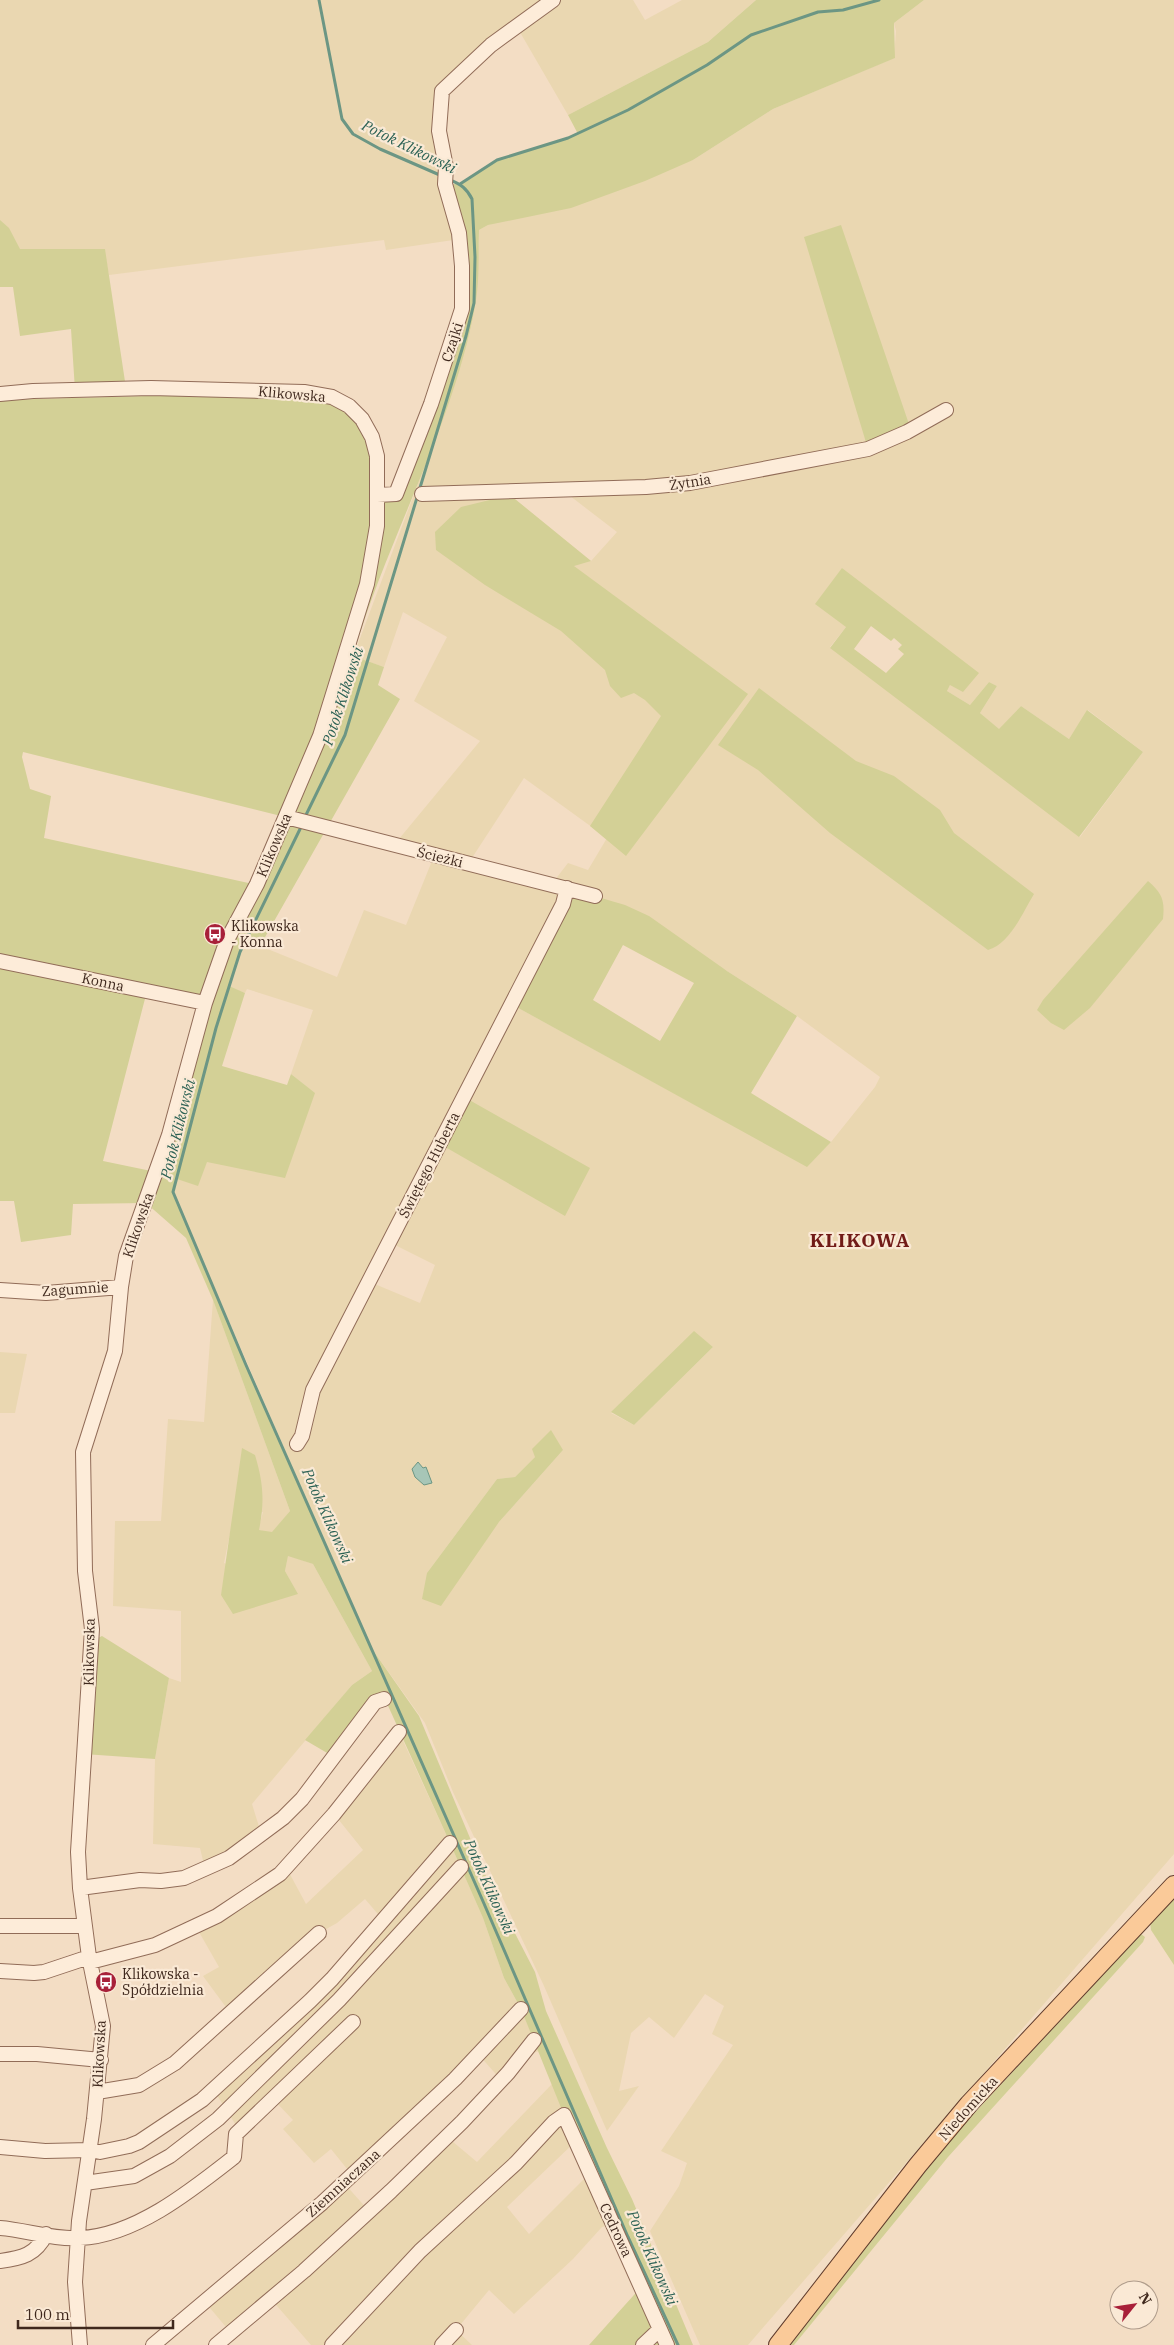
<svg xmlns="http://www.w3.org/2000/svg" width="1174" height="2345" font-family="'IBM Plex Serif',serif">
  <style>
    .farmland { fill: #ead7b1; fill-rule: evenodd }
    .green { fill: #d3d096; fill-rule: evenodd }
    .water { fill: #a7c6b7; stroke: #6c9684 }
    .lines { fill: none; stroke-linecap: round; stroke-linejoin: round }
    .stream { stroke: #6c9684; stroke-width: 3 }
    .minor-casing { stroke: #916c58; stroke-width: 16 }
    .major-casing { stroke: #5f3b2c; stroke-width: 20 }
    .minor { stroke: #fdecd9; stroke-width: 14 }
    .major { stroke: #faca99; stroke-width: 18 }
    .labels { text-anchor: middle; stroke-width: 4.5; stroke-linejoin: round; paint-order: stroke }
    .street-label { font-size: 14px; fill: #3f281d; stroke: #fae9d5 }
    .poi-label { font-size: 14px; fill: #3f281d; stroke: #fae9d5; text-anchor: start }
    .water-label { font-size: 15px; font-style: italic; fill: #2b6154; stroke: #fae9d5 }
    .district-label { font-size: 19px; font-weight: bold; letter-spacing: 1px; fill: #711a17; stroke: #fae9d5 }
  </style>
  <rect width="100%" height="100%" fill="#f3ddc4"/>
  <path class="farmland" d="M0,0H633L645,20L682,0H756L708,42L568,115L517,27L442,91L440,108L460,239L386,250L384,240L109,275L104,249L13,287H0Z
    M924,0H1174V1854L748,2345H700L650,2231L679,2186L687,2163L661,2151L733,2045L712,2034L724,2006L705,1994L674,2038L649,2017L631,2033L619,2091L639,2086L607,2131L544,1986L453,1792L425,1723L370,1646L173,1192L177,1179L206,1162L314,1093L291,1074L313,1010L247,989L245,993L229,987L245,940L337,977L364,910L406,925L434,856L394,845L480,741L414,701L447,637L403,612L384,667L353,657L446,409L468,337L478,257L479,230L488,225L693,160L773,109L894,58L896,31L894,23ZM561,489L617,532L591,561L505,491ZM842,568L950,685L947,691L970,705L989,682L997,686L980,713L999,730L1021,706L1069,739L1088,710L1143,752L1080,837L830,647L846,627ZM524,778L607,838L588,870L568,863L551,885L468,864ZM563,904L727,971L797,1016L880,1077L875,1087L831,1142L807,1166L511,1004ZM391,1243L435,1265L420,1303L370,1282ZM694,1332L713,1347L634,1425L611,1413ZM563,1450L499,1522L427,1573L497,1479L515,1477L535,1457Z
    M213,1300L290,1511L272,1533L258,1530L263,1512L233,1519L224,1563L297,1593L285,1571L288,1555L313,1564L372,1671L352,1685L252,1804L261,1833L205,1869L200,1848L153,1844L155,1759L169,1678L181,1682V1611L113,1606L115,1521H161L168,1419L204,1422Z
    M0,1352L27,1354L15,1413H0Z
    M399,1732L450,1843L483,1918L504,1978L521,2009L539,2051L520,2057L501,2080L479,2055L352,2175L331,2149L314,2163L283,2129L293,2120L273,2099L239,2130L213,2089L383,1920L365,1899L337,1923L319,1933L231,2014L203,1976L219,1967L195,1925L286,1867L306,1904L363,1850L334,1814Z
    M552,2084L576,2141L507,2207L529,2234L590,2173L613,2224L602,2227L573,2259L514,2314L489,2290L456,2330L472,2345H311L271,2299L231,2333L205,2302L344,2183L369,2211L446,2136L477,2162Z"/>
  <path class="green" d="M756,0H924L894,23L895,58L773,109L693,160L645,181L571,208L488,225L479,230C478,255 480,281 475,306C453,428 387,538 353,656L384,667L378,685L400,699L260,946L245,940L229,986L245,993L222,1066L287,1085L291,1074L315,1093L285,1178L207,1162L198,1186L177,1179L173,1192L246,1365L370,1646L419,1716L488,1881L535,1972L546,2011L607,2148L632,2199L693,2345H589L642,2286L564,2115L521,2009L504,1978L483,1918L450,1843L385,1699L334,1757L305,1740L352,1685L372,1671L313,1564L288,1556L285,1571L298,1594L233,1614L221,1595L242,1448L255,1455C263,1482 265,1501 259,1530L272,1532L290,1511L213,1300L186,1238L146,1203L73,1204L71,1235L21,1242L14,1201H0V400L256,393L332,397L372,437L377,495L396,494L462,309L449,185L460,183L497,160L578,134L568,115L708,42ZM23,752L285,817L253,884L44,838L51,796L30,789L22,757ZM147,991L205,1004L156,1172L103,1161Z
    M0,220L9,228L20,249H105L126,388L75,390L71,329L20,336L13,287H0Z
    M841,225L911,430L868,449L804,237Z
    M510,495L591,561L574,566L748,694L626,856L590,826L661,716L645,700L634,693L621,698L610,686L605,670L561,631L485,585L436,550L435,532L461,507Z
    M842,568L979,673L963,692L950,685L947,691L970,705L989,682L997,686L980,713L999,729L1021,706L1069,739L1087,710L1143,752L1079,837L830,648L846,627L815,604ZM871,626L891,641L894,638L902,645L898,649L904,654L886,673L854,649Z
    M759,688L856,761L894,776L940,810L954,833L1034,894C1023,912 1010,944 988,950L830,833L758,770L718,745Z
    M1148,881C1162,893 1165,900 1163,919L1090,1008L1064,1030L1051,1023L1037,1010L1043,1000Z
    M567,888L625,905L649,916L727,971L797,1016L751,1093L831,1142L807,1167L511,1004ZM623,945L694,983L660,1041L593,1000Z
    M464,1097L590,1168L565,1216L440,1144Z
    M694,1331L713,1347L634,1425L611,1412Z
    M551,1430L563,1450L499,1522L441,1606L422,1599L427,1573L497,1479L515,1477L535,1457L532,1449Z
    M102,1636L169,1678L155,1759L84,1754L92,1641Z
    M1174,1895V1965L1151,1930L1150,1922Z
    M1141,1934L1145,1937L1143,1942L948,2157L794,2345H786L941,2149Z"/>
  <path class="water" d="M418,1462L423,1468L426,1467L432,1483L424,1485L415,1477L412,1469Z"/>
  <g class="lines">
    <path class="stream" d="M319,0L342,119L353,134L380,149L442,176
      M460,184L497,160L568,138L628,110L707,65L751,35L818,12L843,10L879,0
      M305,817L345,735L466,336L474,303L475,257L472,199C467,189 461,184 450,180
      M302,825L240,952L216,1028L173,1192L246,1365L482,1899L628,2237L678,2345"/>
    <g class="minor-casing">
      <path id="minor" d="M0,394L33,391L151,388L304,392L332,397L349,406L362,419L372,437L377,456V526L367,584L320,736L257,884L227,940L205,1003L169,1135L126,1256L121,1287L115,1351L83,1452L85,1571L92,1629L78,1852L80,1888L89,1957L103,2026L94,2119L79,2221L75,2282L80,2345
        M422,494L646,487L690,483L868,449L907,432L946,410
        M377,495L396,494L431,404L462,309V266L459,233L445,184L446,167L439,131L442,91L491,45L553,0
        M286,817L595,896
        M0,961L205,1003
        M0,1290L46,1293L121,1287
        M297,1444L302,1436L313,1390L563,904L567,888
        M80,1888L140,1880L161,1881L184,1878L229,1858L283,1818L302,1799L375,1702L384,1699
        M0,1926H85
        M90,1962L155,1945L217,1916L280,1874L334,1814L399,1732
        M0,1971L34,1973L44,1972L89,1957
        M0,2054H37L101,2060
        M97,2092L139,2085L175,2063L319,1933
        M0,2147L45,2151L90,2150L100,2152L129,2146L139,2142L202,2100L310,2001L332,1979L450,1843
        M85,2183L134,2176L170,2156L218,2119L339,2000L461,1867
        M0,2228C26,2230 54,2240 80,2238C135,2236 192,2190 234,2157L236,2134L353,2022
        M0,2261C22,2258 36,2255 46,2234
        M153,2345L322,2203L455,2079L521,2009
        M216,2345L304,2271L391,2191L462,2122L508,2073L534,2040
        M332,2345L420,2251L516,2163L554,2122L564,2115L667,2345
        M442,2345L456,2330
        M643,2345L660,2329"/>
    </g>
    <g class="major-casing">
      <path id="major" d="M778,2345L918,2165L969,2104L1174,1885"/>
    </g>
    <use href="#minor" class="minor"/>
    <use href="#major" class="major"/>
  </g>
  <defs>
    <g id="bus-disc" transform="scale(1.125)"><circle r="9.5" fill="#a82039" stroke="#fae9d5"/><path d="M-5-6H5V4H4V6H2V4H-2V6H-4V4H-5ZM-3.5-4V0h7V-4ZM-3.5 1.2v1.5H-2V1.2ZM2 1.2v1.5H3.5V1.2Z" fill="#fff"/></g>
  </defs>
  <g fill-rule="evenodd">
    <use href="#bus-disc" x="215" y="934"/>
    <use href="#bus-disc" x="106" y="1982"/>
  </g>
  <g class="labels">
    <g class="street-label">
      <text transform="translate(452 342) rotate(-72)" y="5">Czajki</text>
      <text transform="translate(292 394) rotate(5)" y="5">Klikowska</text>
      <text transform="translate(690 482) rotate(-9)" y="5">Żytnia</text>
      <text transform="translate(274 845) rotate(-67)" y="5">Klikowska</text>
      <text transform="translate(440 857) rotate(14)" y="5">Ścieżki</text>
      <text transform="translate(103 982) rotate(12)" y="5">Konna</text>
      <text transform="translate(429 1165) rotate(-63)" y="5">Świętego Huberta</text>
      <text transform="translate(138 1225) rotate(-71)" y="5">Klikowska</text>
      <text transform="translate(75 1289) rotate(-4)" y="5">Zagumnie</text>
      <text transform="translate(89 1652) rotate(-89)" y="5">Klikowska</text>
      <text transform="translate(99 2054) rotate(-87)" y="5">Klikowska</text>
      <text transform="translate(968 2108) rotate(-48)" y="5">Niedomicka</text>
      <text transform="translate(343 2183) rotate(-42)" y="5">Ziemniaczana</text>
      <text transform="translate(616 2230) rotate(65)" y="5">Cedrowa</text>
    </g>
    <g class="poi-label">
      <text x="231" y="931">Klikowska<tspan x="231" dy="16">- Konna</tspan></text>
      <text x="122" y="1979">Klikowska -<tspan x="122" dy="16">Spółdzielnia</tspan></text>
    </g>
    <g class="water-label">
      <text transform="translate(409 147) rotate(26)" y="5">Potok Klikowski</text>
      <text transform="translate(343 696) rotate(-72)" y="5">Potok Klikowski</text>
      <text transform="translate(178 1129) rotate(-76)" y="5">Potok Klikowski</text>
      <text transform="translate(327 1516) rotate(66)" y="5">Potok Klikowski</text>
      <text transform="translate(489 1887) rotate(66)" y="5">Potok Klikowski</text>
      <text transform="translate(652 2258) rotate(66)" y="5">Potok Klikowski</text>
    </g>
    <g class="district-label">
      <text x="860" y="1247">KLIKOWA</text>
    </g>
  </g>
  <g transform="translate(1134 2305) rotate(60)"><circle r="24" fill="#fae9d5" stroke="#af9c8b"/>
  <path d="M0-4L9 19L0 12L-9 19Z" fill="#a82039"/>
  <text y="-8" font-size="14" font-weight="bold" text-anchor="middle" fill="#3f281d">N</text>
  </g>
  <path d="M18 2320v8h155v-8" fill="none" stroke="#3f281d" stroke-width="2.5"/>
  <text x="25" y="2320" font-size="15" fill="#3f281d" stroke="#fae9d5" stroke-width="4" paint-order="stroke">100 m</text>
</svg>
